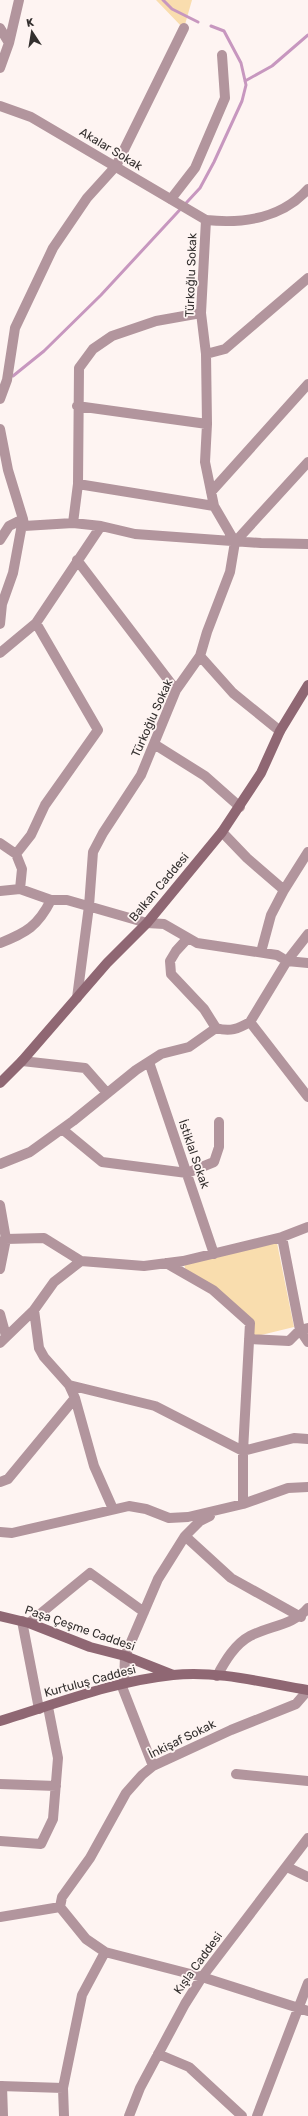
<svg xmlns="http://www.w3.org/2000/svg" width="308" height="2116" font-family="Rubik,sans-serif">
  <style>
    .green { fill: #f9ddae }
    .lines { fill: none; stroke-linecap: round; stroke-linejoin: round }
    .stream { stroke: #c797bf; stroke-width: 3 }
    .minor { stroke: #b2959d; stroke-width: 10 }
    .tertiary { stroke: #b2959d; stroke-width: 10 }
    .secondary { stroke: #8f6773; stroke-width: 10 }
    .labels { text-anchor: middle; stroke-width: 3.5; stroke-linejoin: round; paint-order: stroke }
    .street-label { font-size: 12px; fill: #332f2e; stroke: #fef4f2 }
  </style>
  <rect width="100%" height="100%" fill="#fef4f2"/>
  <path class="green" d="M156,0H192L184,28H183Z
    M276,1238L294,1327L253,1337L249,1317L186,1271L183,1261Z"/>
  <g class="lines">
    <path class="stream" d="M163,0L172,9L198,22
      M245,81L272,66L308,35
      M13,376L44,351L101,295L200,188L214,162L242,101L246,85L241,63L224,31L211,26"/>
    <path class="minor" d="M0,28L9,43L0,68
      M9,43L19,0
      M171,199L195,168L225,98L222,55
      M206,354L225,349L308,278
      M0,399L7,380L15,328L53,248L87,198L116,166L184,28
      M77,406L207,424
      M0,429L8,470L23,519L13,573L2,604L0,624
      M78,484L214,506
      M211,492L308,384
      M73,523L78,484L79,368L93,349L112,336L156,321L201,313
      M0,540L9,526L23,519L24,526L73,523L101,526L135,534L261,543L308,544
      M235,542L308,462
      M77,560L176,690
      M0,653L36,623L101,526
      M200,656L233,693L280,731
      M154,744L205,776L240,807
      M222,832L247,858L284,890
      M0,843L16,854
      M20,889L22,869L16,854L31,835L45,805L98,730L36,623
      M0,891L20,889L51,900H67L147,923L164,924L197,943L277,955L287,961L308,963
      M187,939L176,951L170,961L171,974L204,1009L216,1028C230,1032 238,1029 250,1022L308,1097
      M0,943C26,933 38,926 51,900
      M261,952L271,915L284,890L308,852
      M77,998L89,906L93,852L103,833L141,775L176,690L200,656L207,632L230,572L235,542L214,506L205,462L207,424L206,354L201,313L206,220
      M250,1022L287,961L308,934
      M22,1061L85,1068L107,1093
      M149,1062L214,1254
      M62,1129L102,1162L187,1173L214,1162L219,1147V1122
      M0,1164L30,1152L73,1121L136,1070L161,1054L189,1047L216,1028
      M0,1205L6,1239L0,1269
      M282,1237L300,1330L308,1342
      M0,1242L6,1239L44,1238L81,1261L144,1266L183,1261L282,1237L308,1227
      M166,1263L213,1290L250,1323L243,1451V1504
      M34,1310L39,1348L44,1357L69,1385L75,1398L94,1466L113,1509
      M0,1314L6,1336
      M249,1339L289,1341L300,1330L308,1328
      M0,1343L34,1310L54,1282L81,1261
      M69,1385L155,1406L243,1451L294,1438L308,1439
      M0,1482L8,1479L75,1398
      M0,1532L12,1533L129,1506L146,1509L169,1518L188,1517L243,1504L288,1488L308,1487
      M185,1536L231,1578L301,1617
      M22,1621L39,1709
      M29,1623L90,1573L144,1612
      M217,1676C225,1661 235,1644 250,1636C269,1626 294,1625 308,1608
      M124,1683L125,1656L158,1579L185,1536L200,1521L210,1516
      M121,1684L153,1766
      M236,1774L308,1781
      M0,1784L56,1786
      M0,1841L41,1844L53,1819L58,1758L48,1707
      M287,1867L308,1877
      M60,1907L62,1897L90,1858L126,1793L142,1775L153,1766L231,1730L296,1704L308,1690
      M60,1907L86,1939L105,1952L202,1977L308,2011
      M0,1917L60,1907
      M158,2054L189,2067L242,2116
      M0,2086L63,2088
      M2,2086L3,2116
      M64,2116L63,2088L82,1995L105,1952
      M129,2116L140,2088L185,2004L202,1977L308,1838
      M257,2116L308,1983"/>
    <path class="tertiary" d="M0,106L31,117L206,220C243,224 282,218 308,189"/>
    <path class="secondary" d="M0,1083L22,1061L107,963L147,923L222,832L261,773L280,731L308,685
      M0,1616L29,1623L90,1647L125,1656L173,1675
      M0,1721C56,1704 114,1681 173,1675C217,1670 265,1683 308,1690"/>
  </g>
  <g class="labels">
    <g class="street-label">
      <text transform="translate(111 149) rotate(31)" y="4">Akalar Sokak</text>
      <text transform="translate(191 275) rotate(-88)" y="4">Türkoğlu Sokak</text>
      <text transform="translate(152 718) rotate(-66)" y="4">Türkoğlu Sokak</text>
      <text transform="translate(159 887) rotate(-50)" y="4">Balkan Caddesi</text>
      <text transform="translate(194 1154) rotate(71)" y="4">İstiklal Sokak</text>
      <text transform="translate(80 1628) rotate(19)" y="4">Paşa Çeşme Caddesi</text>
      <text transform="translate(90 1681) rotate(-15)" y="4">Kurtuluş Caddesi</text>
      <text transform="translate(182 1739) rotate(-26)" y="4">İnkişaf Sokak</text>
      <text transform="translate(198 1963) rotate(-54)" y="4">Kışla Caddesi</text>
    </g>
  </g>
  <g transform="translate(32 32) rotate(348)" stroke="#fef4f2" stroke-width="3" paint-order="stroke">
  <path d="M0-3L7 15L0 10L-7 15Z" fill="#332f2e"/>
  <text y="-6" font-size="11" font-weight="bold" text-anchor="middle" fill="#332f2e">K</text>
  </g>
</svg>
